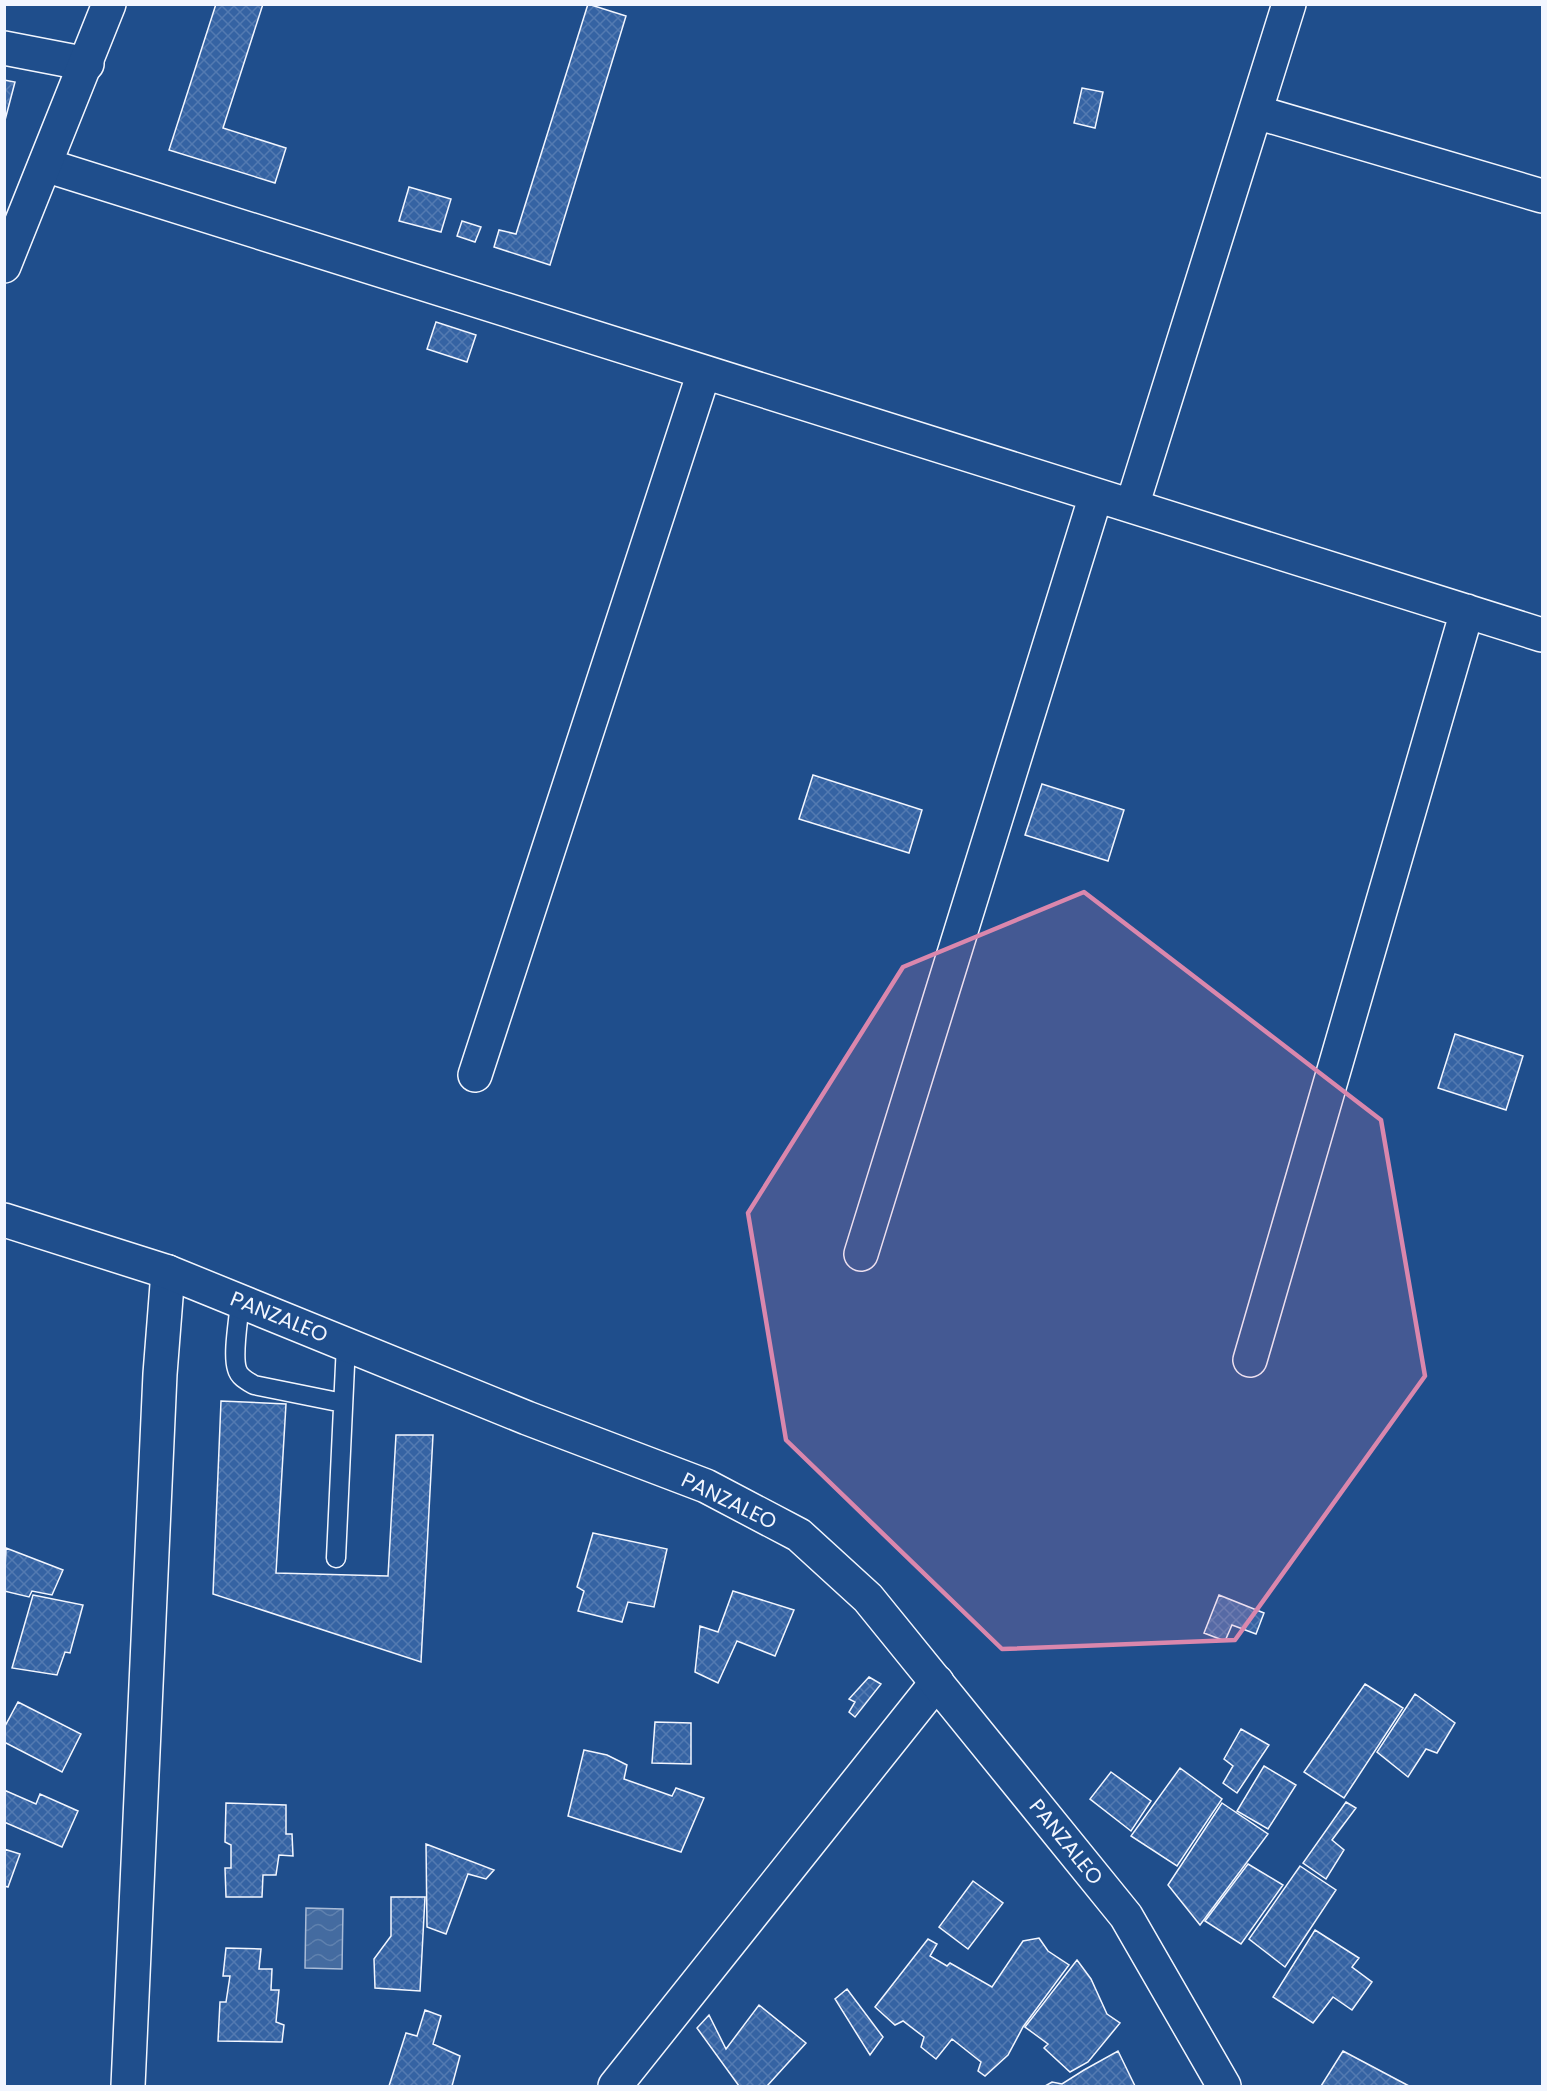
<svg xmlns="http://www.w3.org/2000/svg" width="1547" height="2091" font-family="Poppins,sans-serif">
  <style>
    .water { fill: url(#water-waves); stroke: #a8bbd7; stroke-width: 1.5 }
    .building { fill: url(#building-cross-hatch); stroke: #f2f6ff; stroke-width: 1.5 }
    .lines { fill: none; stroke-linecap: round; stroke-linejoin: round }
    .lane-casing { stroke: #f2f6ff; stroke-width: 21 }
    .street-casing { stroke: #f2f6ff; stroke-width: 36 }
    .secondary-casing { stroke: #f2f6ff; stroke-width: 36 }
    .lane { stroke: #1f4e8c; stroke-width: 18 }
    .street { stroke: #1f4e8c; stroke-width: 33 }
    .secondary { stroke: #1f4e8c; stroke-width: 33 }
    .marked { fill: #da87ad; fill-opacity: 0.2; stroke: #da87ad; stroke-width: 4.5; stroke-linejoin: round }
    .labels { text-anchor: middle; stroke-width: 4.5; stroke-linejoin: round; paint-order: stroke }
    .street-label { font-size: 21px; fill: #f2f6ff; stroke: #1f4e8c }
  </style>
  <defs>
    <pattern id="water-waves" width="16" height="10" patternUnits="userSpaceOnUse" patternTransform="scale(1.5)"><rect width="16" height="10" fill="#446ba0"/><path d="M0 5q4-4 8 0t8 0" fill="none" stroke="#5f81ae"/></pattern>
    <pattern id="building-cross-hatch" width="8" height="8" patternUnits="userSpaceOnUse" patternTransform="scale(1.5)"><rect width="8" height="8" fill="#3563a3"/><path d="M0 0l8 8M0 8l8-8" fill="none" stroke="#537ab1"/></pattern>
  </defs>
  <rect width="100%" height="100%" fill="#1f4e8c"/>
  <path class="water" d="M306,1908L343,1909L342,1969L305,1968Z"/>
  <path class="building" d="M216,4H263L223,128L286,148L275,183L169,150Z
    M588,4L626,16L550,265L494,247L499,230L516,234Z
    M4,80L15,82L4,124Z
    M1082,88L1103,92L1095,128L1074,123Z
    M409,187L451,199L441,232L399,221Z
    M462,221L481,227L475,242L457,236Z
    M436,322L476,335L467,362L427,349Z
    M813,775L922,810L909,853L799,819Z
    M1042,784L1124,810L1108,861L1025,835Z
    M1455,1034L1523,1056L1506,1110L1438,1088Z
    M221,1401L286,1404L276,1573L388,1576L396,1435H433L421,1662L213,1594Z
    M593,1533L667,1549L654,1607L628,1602L622,1622L578,1611L584,1591L577,1587Z
    M6,1548L63,1570L52,1595L32,1591L29,1597L4,1591Z
    M733,1591L794,1610L775,1656L737,1641L718,1683L695,1672L700,1626L718,1632Z
    M33,1595L83,1605L70,1653L65,1652L57,1675L12,1668Z
    M1219,1595L1264,1613L1256,1634L1232,1625L1225,1641L1204,1633Z
    M869,1677L881,1684L855,1717L849,1712L855,1702L849,1699Z
    M1365,1684L1403,1708L1344,1798L1304,1772Z
    M1415,1694L1455,1723L1437,1753L1426,1749L1408,1777L1377,1752Z
    M18,1702L81,1734L62,1772L4,1742V1728Z
    M655,1722L691,1723V1764L652,1763Z
    M1241,1729L1269,1745L1237,1793L1223,1783L1233,1766L1224,1759Z
    M584,1750L607,1755L627,1765L624,1779L672,1796L676,1788L704,1798L681,1852L568,1816Z
    M1264,1766L1296,1785L1268,1829L1237,1811Z
    M1180,1768L1222,1799L1177,1866L1131,1836Z
    M1111,1772L1151,1801L1131,1831L1090,1799Z
    M4,1790L36,1804L40,1794L78,1811L62,1847L4,1822Z
    M1346,1802L1356,1808L1332,1840L1344,1850L1326,1879L1303,1863Z
    M226,1803L286,1805V1834H292L293,1856L279,1855L276,1875H263L262,1897H226L225,1868H231V1845L225,1842Z
    M1222,1803L1268,1834L1200,1925L1168,1885Z
    M426,1844L494,1870L486,1879L468,1874L446,1934L427,1927Z
    M4,1849L20,1854L8,1887L4,1886Z
    M1248,1864L1283,1885L1241,1944L1205,1921Z
    M1300,1866L1336,1890L1285,1967L1249,1939Z
    M973,1881L1003,1903L968,1949L939,1927Z
    M391,1897H425L420,1991L375,1988L374,1959L391,1936Z
    M1315,1930L1359,1958L1352,1967L1372,1982L1352,2010L1333,1997L1313,2023L1273,1997Z
    M1039,1938L1048,1951L1069,1965L1023,2027L1008,2055L985,2076L978,2071L981,2062L952,2039L936,2059L921,2047L924,2037L903,2021L895,2025L875,2007L928,1939L937,1944L930,1956L947,1966L950,1963L992,1987L1023,1941Z
    M226,1948L261,1949L259,1969H272L271,1990H279L276,2022L284,2025L282,2042L218,2041L220,2002H226L230,1976H223Z
    M1077,1960L1091,1979L1107,2014L1120,2023L1088,2062L1070,2072L1044,2048L1048,2044L1025,2027Z
    M847,1989L883,2037L870,2055L835,1999Z
    M759,2005L806,2043L767,2086H739L697,2028L709,2015L726,2049Z
    M425,2010L441,2016L433,2044L460,2056L452,2086H389L406,2033L417,2036Z
    M1118,2051L1135,2086H1045L1052,2082L1062,2084L1084,2070Z
    M1343,2051L1409,2086H1321Z"/>
  <g class="lines">
    <g class="lane-casing">
      <path id="lane" d="M240,1301C239,1318 232,1354 237,1369C239,1377 247,1381 254,1385L343,1403
        M336,1558L346,1344"/>
    </g>
    <g class="street-casing">
      <path id="street" d="M4,48L87,64
        M1256,112L1542,196
        M45,165L1542,635
        M1132,506L1289,4
        M475,1075L704,372
        M861,1254L1096,495
        M1250,1360L1467,611
        M128,2086L160,1374L168,1272
        M615,2086L937,1682"/>
    </g>
    <g class="secondary-casing">
      <path id="secondary" d="M4,266L109,4
        M4,1220L168,1272L527,1418L706,1486L799,1535L868,1598L1126,1916L1224,2086"/>
    </g>
    <use href="#lane" class="lane"/>
    <use href="#street" class="street"/>
    <use href="#secondary" class="secondary"/>
  </g>
  <path class="marked" d="M1084,892L1381,1120L1425,1376L1235,1640L1002,1649L786,1440L748,1213L903,967Z"/>
  <g class="labels">
    <g class="street-label">
      <text transform="translate(279 1317) rotate(22)" y="7">PANZALEO</text>
      <text transform="translate(729 1501) rotate(26)" y="7">PANZALEO</text>
      <text transform="translate(1066 1842) rotate(51)" y="7">PANZALEO</text>
    </g>
  </g>
  <rect width="1547" height="2091" fill="none" stroke="#f2f6ff" stroke-width="12"/>
</svg>
